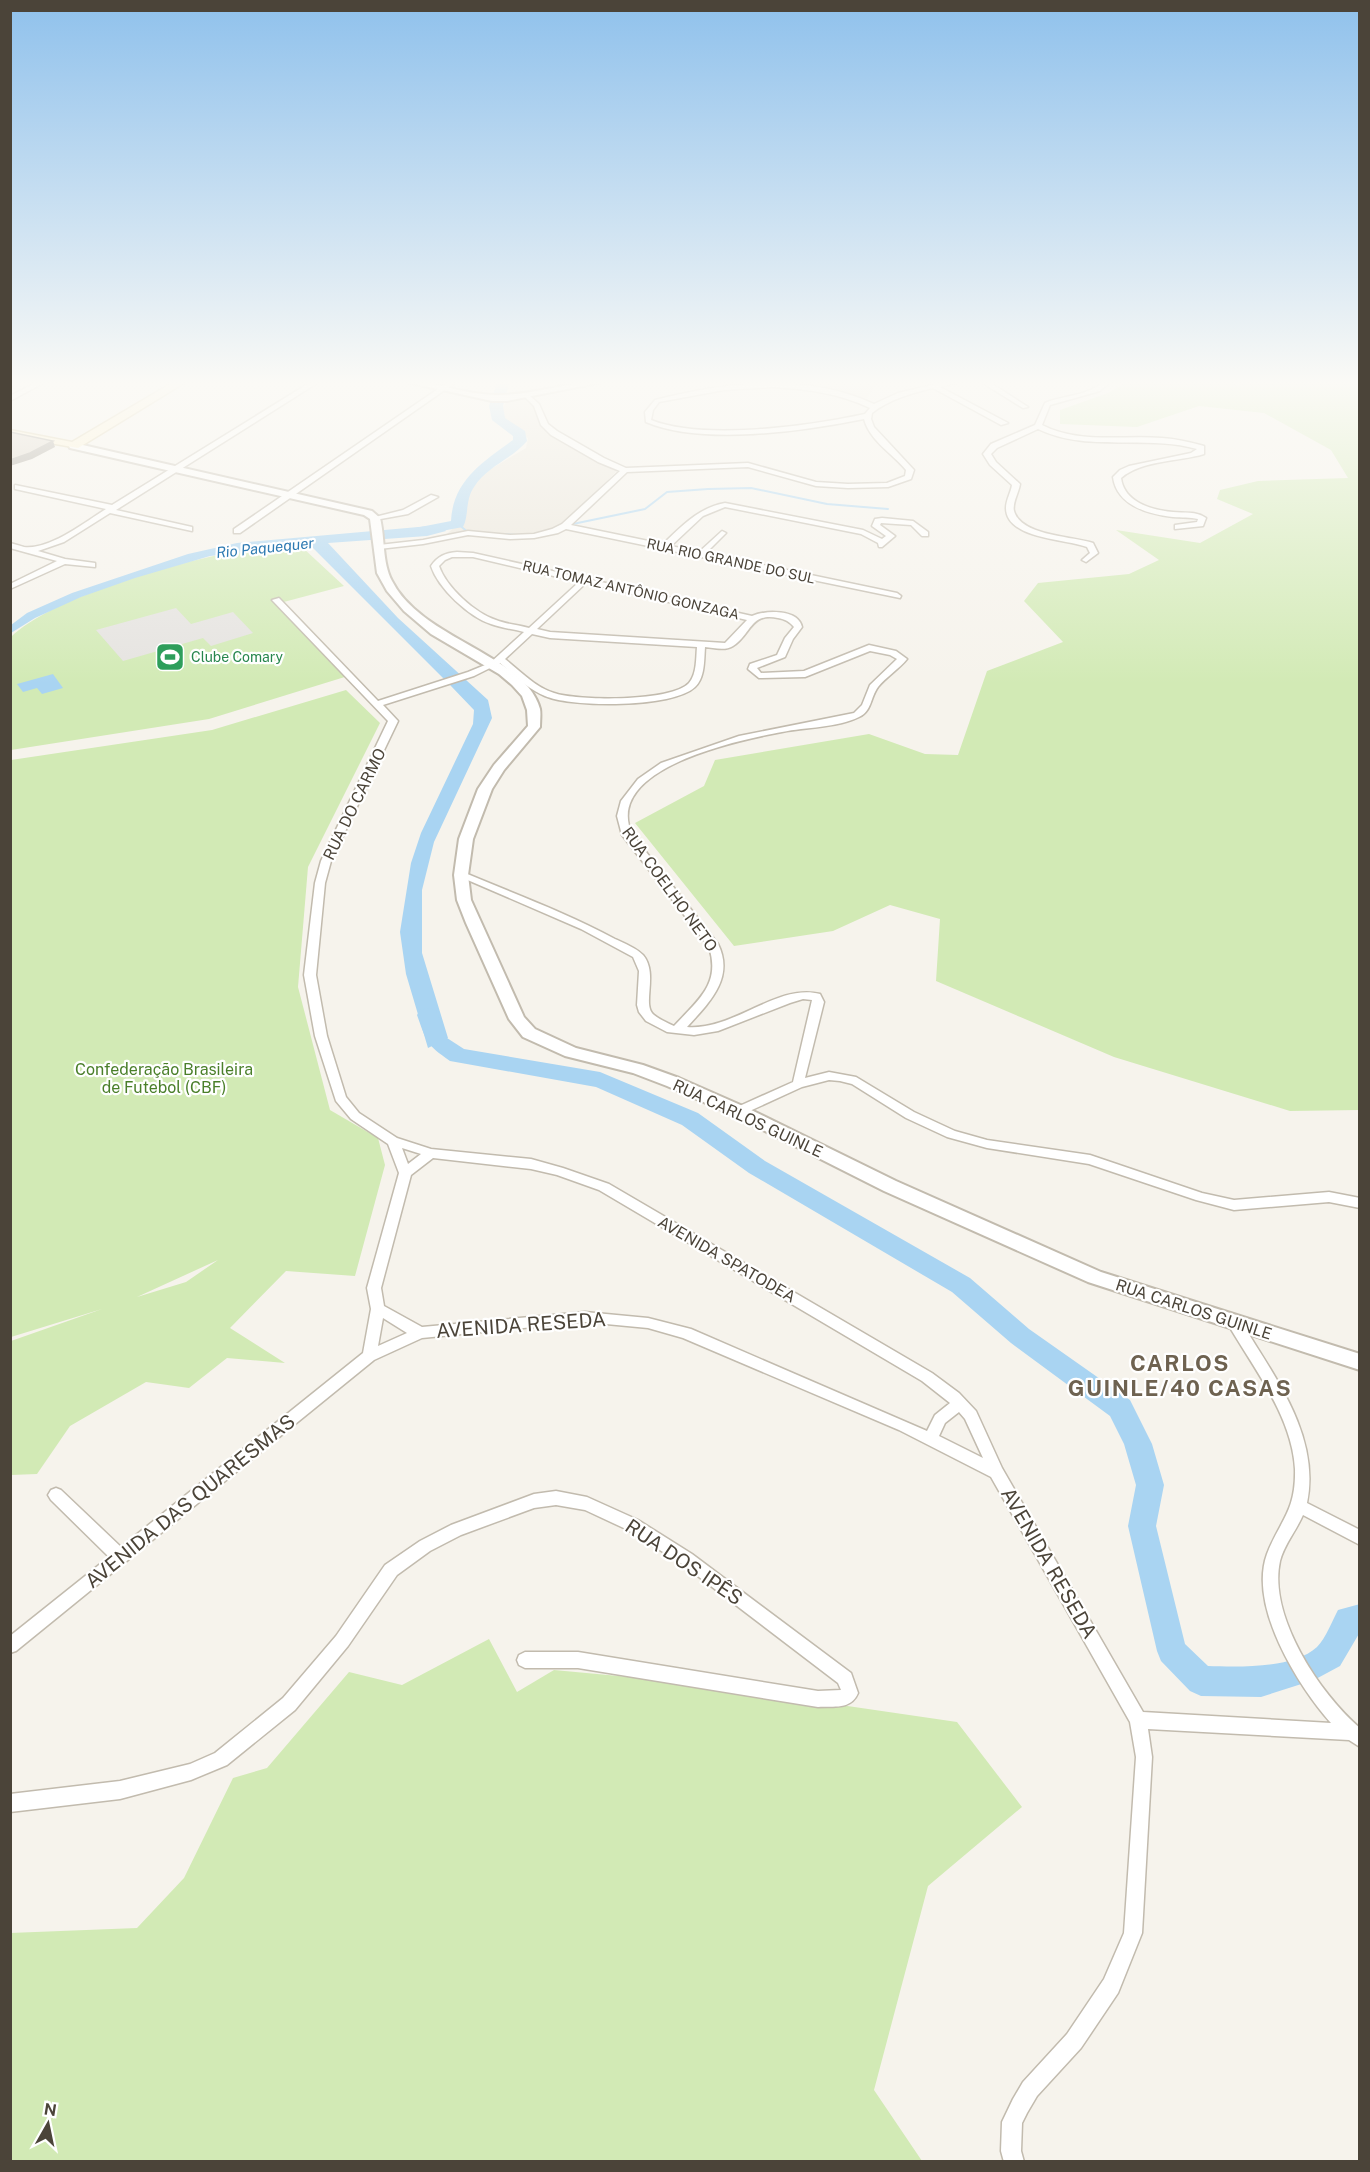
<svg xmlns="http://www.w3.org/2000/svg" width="1370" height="2172" font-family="'Public Sans',sans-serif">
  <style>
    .residential { fill: #eae5da }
    .green { fill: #d2eab5; fill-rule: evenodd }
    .parking { fill: #e5e3e0 }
    .water { fill: #a9d4f2 }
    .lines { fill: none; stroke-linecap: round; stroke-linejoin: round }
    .stream { stroke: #a9d4f2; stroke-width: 2 }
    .river { fill: #a9d4f2; fill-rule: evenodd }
    .minor-casing { stroke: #c2bbae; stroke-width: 3 }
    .tertiary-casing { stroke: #c2bbae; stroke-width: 4 }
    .secondary-casing { stroke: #d6c79b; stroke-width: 3 }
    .minor { fill: #fff; fill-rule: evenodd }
    .tertiary { fill: #fff; fill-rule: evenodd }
    .secondary { fill: #fff3cd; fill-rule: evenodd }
    .shaded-wall { fill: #979187 }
    .building { fill: #d8cfc1; stroke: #979187; stroke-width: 1.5 }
    .labels { text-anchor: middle; stroke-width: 4.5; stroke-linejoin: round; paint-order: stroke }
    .far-street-label { font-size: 14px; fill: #4b4439; stroke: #fff }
    .far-leisure-label { font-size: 14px; fill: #27864d; stroke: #fff; text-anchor: start }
    .far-water-label { font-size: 15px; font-style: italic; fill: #2e7ab2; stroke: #fff }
    .street-label { font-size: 16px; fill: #4b4439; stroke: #fff }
    .park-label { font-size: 16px; fill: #4a7f2a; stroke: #fff }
    .near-street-label { font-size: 20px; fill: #4b4439; stroke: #fff }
    .district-label { font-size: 22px; font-weight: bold; letter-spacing: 1.5px; fill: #6e6250; stroke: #fff }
  </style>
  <rect width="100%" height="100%" fill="#f6f3ec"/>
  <path class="residential" d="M742,380H885L879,381L867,398L738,383Z
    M522,398L529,400L535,407L546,430L619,469L557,529L521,539L477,533L447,534L463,519L471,481L526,448L528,438L504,421L503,408L507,400Z"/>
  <path class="green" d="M1122,380H1212L1239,385L1244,380H1359V1110L1290,1111L1114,1057L936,981L940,919L890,905L833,931L734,946L635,823L704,786L715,760L869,734L925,754L958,755L987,671L1063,642L1024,601L1038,583L1129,574L1159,560L1116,530L1200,543L1253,514L1217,499L1220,490L1258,481L1348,478L1331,450L1264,413L1199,406L1137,427L1060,424V410L1108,393L1122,385Z
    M282,547L303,548L344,586L280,603L348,676L209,719L11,750V637C49,600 156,569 209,557C232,551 258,550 282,547Z
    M346,690L380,723L308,867L298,987L330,1110L378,1138L385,1165L355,1276L286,1271L230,1328L285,1363L227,1358L189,1388L146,1382L70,1426L37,1474L11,1475V1341L102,1309L11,1337V760L212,730ZM218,1260L186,1282L137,1297Z
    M489,1639L517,1692L554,1670L683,1682L957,1722L1022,1807L928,1886L874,2090L922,2161H11L10,1933L137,1928L184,1878L233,1778L267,1768L349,1672L402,1685Z"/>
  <path class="parking" d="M176,608L191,624L233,612L253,633L211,646L203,638L123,661L96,630Z"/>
  <path class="water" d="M441,525L446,531L427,536L328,543L398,618L488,700L492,718L434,842L422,890V953L448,1038L428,1048L406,974L400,932L411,863L421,833L473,724L474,710L451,686L310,545L210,556L135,578L81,597L35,618L11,633V625L27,613L72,593L188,554L237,543Z
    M53,674L63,688L42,694L37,688L23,692L17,684Z"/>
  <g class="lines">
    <path class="stream" d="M458,524L469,533
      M568,525L645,509L667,492L708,489L751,488L827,504L888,509
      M501,534L517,535"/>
    <path class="river" d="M498,380H510L503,406L505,418L525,431L527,441C512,459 487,466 474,487C465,500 469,516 463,527L415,536L410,535L408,532L410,529L451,521C453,480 483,462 513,440V436L492,420L489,406Z
      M428,1008L436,1010L447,1038L464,1049L600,1072L698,1113L765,1161L970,1278L1029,1329L1130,1400L1152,1444L1164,1485L1156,1526L1185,1644L1208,1666C1238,1667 1293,1669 1317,1647C1326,1638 1332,1621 1338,1610L1360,1604V1632L1340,1666L1314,1680L1261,1697L1201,1696L1190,1691L1161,1661L1157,1651L1128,1526L1136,1485L1124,1444L1110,1416L1011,1343L952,1292L749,1173L682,1125L596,1087L450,1061C426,1044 427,1043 417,1015L420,1010Z"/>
    <g class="minor-casing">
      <path id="minor" d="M41,380H49L10,401V396Z
        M314,380H322L116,510L192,527V531L110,513L64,542L38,551L65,559L95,563V567L65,564L10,589V584L57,561L10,548V543C15,544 20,546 24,547C50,550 85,522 106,509L15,489V485L112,505Z
        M451,380H459L240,533H234V529Z
        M953,380H967L940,387L1008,423L1001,425L933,388C912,393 890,399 872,413L871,419L874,427L914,470L911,479L888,487L848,488L816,486L748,467L627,472L571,525L663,544C682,526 698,508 725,503L863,530L882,539L886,536L872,526L875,519L882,518L913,521L928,532V536H922L911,525L881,523L880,525L895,536L882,547H879L878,543L861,534L725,507L703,516L671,546L699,552L722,531L726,533L706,553L897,593L901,596L900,598L566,529L558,533L534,538L510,539L468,535L423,544L379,549L375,547L379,545L423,540L468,531L510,535L534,534L552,529L562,524L620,471L598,462L551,435L541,425L534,406L524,396V394H528L539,404L548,424L557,431L604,458L626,468L748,463L816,482L848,484L887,483L905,476L906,470C892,453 870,441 864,419C804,431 703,446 646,422L645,412L655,400C726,382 805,372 874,404L898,393ZM772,387C807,389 838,393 870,408L865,414C810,426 703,441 651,420L653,410L659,402L724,390Z
        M978,380H986L1028,407L1023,408Z
        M1105,380H1112L1100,391L1050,405L1042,425C1079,444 1122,435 1162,438C1177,439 1190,442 1204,446V454C1178,462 1142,460 1121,478C1124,502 1151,510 1173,512C1184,513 1196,511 1206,518L1203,526L1175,529V525L1197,522L1198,519C1190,517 1182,518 1173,517C1148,514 1117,506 1113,477L1120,470L1129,466L1191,453L1197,449C1145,434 1087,453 1038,429L997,448L991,454L996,462L1020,484C1019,492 1012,503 1014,511C1021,536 1072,536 1093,543L1098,553L1086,562L1082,560L1090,553L1087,547C1066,539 1006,539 1006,508C1006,500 1011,492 1012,485L990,465L983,454L991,444L1035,425L1045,403C1064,395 1090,396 1105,380Z
        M431,495L438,497L408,514L375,520L371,518L403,510Z
        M457,552L473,553L752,616C766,610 798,609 802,627L793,639L785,657L757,668L761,673L804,671L869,645L896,651L907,659C899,669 886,677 878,687C870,698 872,711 859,717C837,728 806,727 782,732C740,740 602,768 632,834L718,944C735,978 709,1003 687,1027C733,1031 777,983 820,994L824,1002L805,1078L829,1072L856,1077L914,1112L955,1131L987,1140L1090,1155L1202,1193L1234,1200L1329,1192L1360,1198V1208L1329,1202L1234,1210L1196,1200L1089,1164L987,1148L947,1137L906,1118L852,1084L840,1081L829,1080L802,1087L743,1114H735L733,1111L735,1108L793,1082L812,1000L803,999L790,1003L718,1031L694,1035L667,1032L646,1021L639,1012L637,1005L639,971L633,957L581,929L456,875L457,873H465C515,894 567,913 615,939C624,943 636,948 643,955C659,974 641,1005 654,1015C660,1020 668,1023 674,1026C698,1000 721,984 709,947L622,835L617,816L621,801L638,779L661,763L739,736L854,713L862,705L870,685L897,659L890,655L870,651L805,677L759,678L748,669L750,664L777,655L785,638L794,627C790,622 785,619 778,618C750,612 751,635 733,646C726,651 713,648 705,647C704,660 705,678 695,687C673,708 573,708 545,696C528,689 514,675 500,663L474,676L383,705L398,721L331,861L325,883L316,975L327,1036L346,1097L359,1113L397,1138L431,1149L531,1159L563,1168L609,1184L932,1373L959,1393L976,1411L1002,1468L1143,1712L1331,1723C1298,1686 1248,1606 1267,1554C1280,1520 1296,1512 1295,1469C1292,1417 1255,1370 1229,1326L1227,1322L1229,1318L1234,1317L1239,1318C1272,1374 1321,1434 1307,1503L1360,1530V1545L1303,1515C1296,1531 1284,1545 1280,1561C1268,1616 1320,1694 1360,1728V1747L1349,1740L1148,1729L1152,1757L1142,1933L1118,1993L1081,2048L1037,2096L1027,2113L1022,2123L1021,2151L1024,2162H1004L1001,2151L1002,2122L1013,2099L1023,2082L1067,2034L1104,1979L1124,1933L1136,1757L1130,1722L991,1477L899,1430L683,1338L648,1328L585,1322L422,1338L374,1360L16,1651L10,1653V1636L109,1557L51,1500L48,1495L51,1490L56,1488L61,1490L121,1547L363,1353L371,1309L367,1288L399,1173L388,1144L351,1119L336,1101L315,1036L304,975L315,883L321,861L388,721L272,600L279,598L378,701L468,672L490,663L524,632C513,629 502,628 491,624C469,617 438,588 431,566C438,556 445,553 457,552ZM452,557H473L579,582L529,628C518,625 506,624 496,620C475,613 446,587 439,566L445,560ZM586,583L747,620L725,643L550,632L537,629ZM532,634L550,638L697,647C696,657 697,674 689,683C672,702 577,701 554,693C535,687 520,671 505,659ZM402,1148L421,1154L408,1164ZM433,1158L531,1169L557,1175L599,1190L922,1381L950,1403L935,1415L927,1431L691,1329L648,1318L585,1312L422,1327L384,1306L381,1288L411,1175ZM383,1318L407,1333L378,1346ZM959,1412L965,1419L983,1458L939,1436L945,1423Z
        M556,1491L587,1497L638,1520L692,1554L851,1673L858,1693C851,1710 834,1706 818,1707L578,1668H525L519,1665L517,1660L519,1655L525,1652H578L818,1691L841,1690L838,1683L682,1564L628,1530L585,1510L556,1505L534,1508L461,1535L430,1551L397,1575L348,1646L295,1710L227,1765L191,1780L120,1799L10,1812V1794L120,1781L190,1764L215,1753L283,1698L336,1636L385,1565L420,1541L451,1525L534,1494Z"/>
    </g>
    <g class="tertiary-casing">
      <path id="tertiary" d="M397,380C432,380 464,395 498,395C536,395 574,380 613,380L507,401H492Z
        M74,443L372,511L380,518C385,538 382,562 392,581C421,639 526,655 540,709C541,714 540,721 540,727L504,770L492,789L473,839L468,875L471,900L524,1017L535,1029L576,1048L643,1065L679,1078L745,1107L896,1181L1101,1272L1360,1354V1370L1088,1282L884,1191L733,1115L667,1086L633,1073L565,1056L523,1037L509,1019L466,923L457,900L454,875L459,839L478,789L494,765L528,726L527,710L522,696L512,685L499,674L431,634L404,611L387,591L377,573L370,519L364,515L70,448L69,446Z"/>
    </g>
    <g class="secondary-casing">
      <path id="secondary" d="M177,380H189L78,448L10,436V430L72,442Z"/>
    </g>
    <use href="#minor" class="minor"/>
    <use href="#tertiary" class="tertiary"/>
    <use href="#secondary" class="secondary"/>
  </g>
  <path class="shaded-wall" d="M53,441L55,447L32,459L10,466V460Z"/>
  <path class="building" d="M10,432L53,441L30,453L10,460Z"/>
  <linearGradient id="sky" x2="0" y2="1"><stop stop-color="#8fc1ec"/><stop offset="0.56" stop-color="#fbfaf6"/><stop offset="1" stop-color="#fbfaf6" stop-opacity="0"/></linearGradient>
  <rect width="1370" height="684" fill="url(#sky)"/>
  <defs>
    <g id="stadium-square" transform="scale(1.5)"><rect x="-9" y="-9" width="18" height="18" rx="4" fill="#2e9e5b" stroke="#fff"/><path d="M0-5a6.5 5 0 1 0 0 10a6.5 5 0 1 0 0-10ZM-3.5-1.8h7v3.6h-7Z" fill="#fff"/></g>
  </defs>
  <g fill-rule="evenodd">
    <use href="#stadium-square" x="170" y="657"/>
  </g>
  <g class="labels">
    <g class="far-street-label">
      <text transform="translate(731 561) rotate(12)" y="5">RUA RIO GRANDE DO SUL</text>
      <text transform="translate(631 590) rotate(13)" y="5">RUA TOMAZ ANTÔNIO GONZAGA</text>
    </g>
    <g class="far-leisure-label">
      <text x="191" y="662">Clube Comary</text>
    </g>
    <g class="far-water-label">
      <text transform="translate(265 548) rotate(-6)" y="5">Rio Paquequer</text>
    </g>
    <g class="street-label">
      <text transform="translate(354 804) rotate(-64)" y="6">RUA DO CARMO</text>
      <text transform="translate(670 889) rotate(54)" y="6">RUA COELHO NETO</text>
      <text transform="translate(748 1118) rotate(25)" y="6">RUA CARLOS GUINLE</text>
      <text transform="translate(727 1259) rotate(30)" y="6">AVENIDA SPATODEA</text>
      <text transform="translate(1194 1309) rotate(18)" y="6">RUA CARLOS GUINLE</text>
    </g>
    <g class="park-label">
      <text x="164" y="1075">Confederação Brasileira<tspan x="164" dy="18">de Futebol (CBF)</tspan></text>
    </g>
    <g class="near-street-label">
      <text transform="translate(521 1325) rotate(-4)" y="7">AVENIDA RESEDA</text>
      <text transform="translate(190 1501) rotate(-39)" y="7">AVENIDA DAS QUARESMAS</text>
      <text transform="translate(684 1562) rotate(34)" y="7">RUA DOS IPÊS</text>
      <text transform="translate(1049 1563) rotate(60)" y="7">AVENIDA RESEDA</text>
    </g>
    <g class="district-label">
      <text x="1180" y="1371">CARLOS<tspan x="1180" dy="25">GUINLE/40 CASAS</tspan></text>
    </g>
  </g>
  <rect width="1370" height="2172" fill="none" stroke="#4b4439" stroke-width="24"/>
  <g transform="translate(48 2124) rotate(9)" stroke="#ffffff" stroke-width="4.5" paint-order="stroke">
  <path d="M0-4.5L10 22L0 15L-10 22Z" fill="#4b4439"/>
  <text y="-9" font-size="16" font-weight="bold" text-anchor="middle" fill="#4b4439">N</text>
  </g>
</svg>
